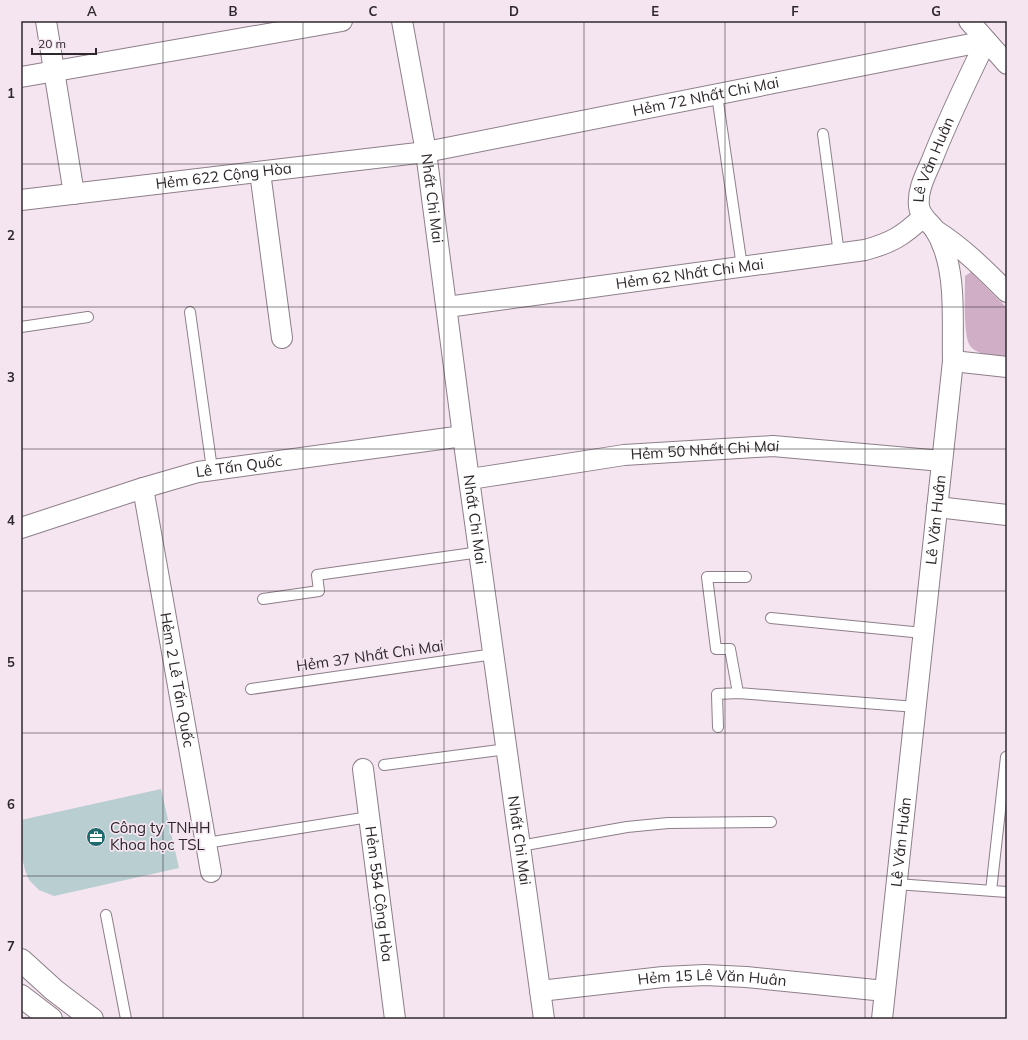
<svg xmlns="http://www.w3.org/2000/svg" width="1028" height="1040" font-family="Mulish,sans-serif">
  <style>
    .green { fill: #d0afc6 }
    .building { fill: #b9ced0 }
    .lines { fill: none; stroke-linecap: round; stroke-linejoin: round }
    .service-casing { stroke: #8d7f89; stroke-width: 12 }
    .minor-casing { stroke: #8d7f89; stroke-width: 22 }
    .primary-casing { stroke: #8d7f89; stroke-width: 24 }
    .service { stroke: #fff; stroke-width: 10 }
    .minor { stroke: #fff; stroke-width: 20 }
    .primary { stroke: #fff; stroke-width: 22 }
    .grid { fill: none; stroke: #2e282c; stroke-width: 1; stroke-opacity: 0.55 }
    .labels { text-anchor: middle; stroke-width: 3.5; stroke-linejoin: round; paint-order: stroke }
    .street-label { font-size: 15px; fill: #2e282c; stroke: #f5e5f1 }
    .poi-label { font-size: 15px; fill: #2e282c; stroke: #f5e5f1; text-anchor: start }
    .neatline { fill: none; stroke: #2e282c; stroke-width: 1.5 }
    .grid-label { font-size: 13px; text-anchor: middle; font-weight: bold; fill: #2e282c }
  </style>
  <rect width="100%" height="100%" fill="#f5e5f1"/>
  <path class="green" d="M971,272L1007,308V357C996,355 979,356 971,347C963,339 965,295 965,282V276Z"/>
  <path class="building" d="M161,789L179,868L54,896L39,890L29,880L25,870L21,853V820Z"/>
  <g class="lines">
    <g class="service-casing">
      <path id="service" d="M717,95L742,267
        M823,134L839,254
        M190,312L212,469
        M21,327L88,317
        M746,577H707L716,649H730L738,693L916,707
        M263,599L319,591L317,575L480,552
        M771,618L923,633
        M251,689L494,654
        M718,727L717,694L738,693
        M384,765L507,749
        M206,843L369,817
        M520,846L627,827L668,823L771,822
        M896,884L1007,892
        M991,891L1006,757
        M106,915L126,1019"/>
    </g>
    <g class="minor-casing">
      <g id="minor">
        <path d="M46,21L74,194"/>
        <path id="s1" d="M402,21L426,152L463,436L544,1019"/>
        <path d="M969,21L1007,64"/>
        <path d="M21,77L342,21"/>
        <path d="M260,172L282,338"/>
        <path id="s2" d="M21,200L426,152L986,41"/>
        <path d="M935,230C962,247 984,269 1007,292"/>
        <path id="s3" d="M447,307L865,250C891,243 903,236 923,217"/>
        <path d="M953,361L1007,367"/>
        <path id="s4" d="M470,479L624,455L773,446L942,461"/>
        <path id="s5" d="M143,488L211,872"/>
        <path d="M937,507L1007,515"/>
        <path id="s6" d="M21,528L143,488L198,472L463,436"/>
        <path id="s7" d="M363,769L395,1019"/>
        <path id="s8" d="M540,991L663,977L705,975L746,977L885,991"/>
        <path id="s9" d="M882,1019L953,361C952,326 956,282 944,249C942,243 939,236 935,230C930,222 920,217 919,206C917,190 926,174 932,160C948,119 967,80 986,41"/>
      </g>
    </g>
    <g class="primary-casing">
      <path id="primary" d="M21,960L54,990L92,1019
        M21,996L51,1019"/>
    </g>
    <use href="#service" class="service"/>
    <use href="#minor" class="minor"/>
    <use href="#primary" class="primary"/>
  </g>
  <path class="grid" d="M163,21V1019M303,21V1019M444,21V1019M584,21V1019M725,21V1019M865,21V1019M21,164H1007M21,307H1007M21,449H1007M21,591H1007M21,733H1007M21,876H1007"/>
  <defs>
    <g id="office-disc" transform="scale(1)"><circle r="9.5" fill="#1c696e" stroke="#f5e5f1"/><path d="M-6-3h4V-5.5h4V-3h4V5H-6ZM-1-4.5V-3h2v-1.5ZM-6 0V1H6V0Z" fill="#fff"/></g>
  </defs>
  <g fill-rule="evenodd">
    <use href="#office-disc" x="96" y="837"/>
  </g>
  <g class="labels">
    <g class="street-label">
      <text dy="5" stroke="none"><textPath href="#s2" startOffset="693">Hẻm 72 Nhất Chi Mai</textPath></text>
      <text dy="5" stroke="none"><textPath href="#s9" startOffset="874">Lê Văn Huân</textPath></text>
      <text dy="5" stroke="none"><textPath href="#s2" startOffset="204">Hẻm 622 Cộng Hòa</textPath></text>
      <text dy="5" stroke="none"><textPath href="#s1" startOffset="180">Nhất Chi Mai</textPath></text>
      <text dy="5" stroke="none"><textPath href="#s3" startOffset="245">Hẻm 62 Nhất Chi Mai</textPath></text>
      <text dy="5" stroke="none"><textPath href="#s4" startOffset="237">Hẻm 50 Nhất Chi Mai</textPath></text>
      <text dy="5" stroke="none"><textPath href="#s6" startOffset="227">Lê Tấn Quốc</textPath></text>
      <text dy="5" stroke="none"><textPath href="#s1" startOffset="504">Nhất Chi Mai</textPath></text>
      <text dy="5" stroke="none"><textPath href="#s9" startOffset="502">Lê Văn Huân</textPath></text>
      <text transform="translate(370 656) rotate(-8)" y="5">Hẻm 37 Nhất Chi Mai</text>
      <text dy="5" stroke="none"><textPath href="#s5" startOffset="195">Hẻm 2 Lê Tấn Quốc</textPath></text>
      <text dy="5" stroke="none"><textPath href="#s1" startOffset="828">Nhất Chi Mai</textPath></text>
      <text dy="5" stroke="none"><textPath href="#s9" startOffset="178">Lê Văn Huân</textPath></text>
      <text dy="5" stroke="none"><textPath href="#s7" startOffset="126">Hẻm 554 Cộng Hòa</textPath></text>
      <text dy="5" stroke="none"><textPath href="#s8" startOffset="173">Hẻm 15 Lê Văn Huân</textPath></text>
    </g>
    <g class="poi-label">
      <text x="110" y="833">Công ty TNHH<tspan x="110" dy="17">Khoa học TSL</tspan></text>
    </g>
  </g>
  <rect width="1028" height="1040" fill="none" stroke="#f5e5f1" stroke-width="44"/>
  <path d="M32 48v6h64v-6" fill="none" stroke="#2e282c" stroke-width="2"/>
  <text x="38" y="48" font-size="12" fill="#2e282c" stroke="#f5e5f1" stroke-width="3" paint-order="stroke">20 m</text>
  <rect x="22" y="22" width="984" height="996" class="neatline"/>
  <g class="grid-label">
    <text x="92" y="16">A</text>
    <text x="233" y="16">B</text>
    <text x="373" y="16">C</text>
    <text x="514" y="16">D</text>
    <text x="655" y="16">E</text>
    <text x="795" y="16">F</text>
    <text x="936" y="16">G</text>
    <text x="11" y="98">1</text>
    <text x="11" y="240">2</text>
    <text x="11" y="382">3</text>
    <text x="11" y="525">4</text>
    <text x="11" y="667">5</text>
    <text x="11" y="809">6</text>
    <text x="11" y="951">7</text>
  </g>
</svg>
